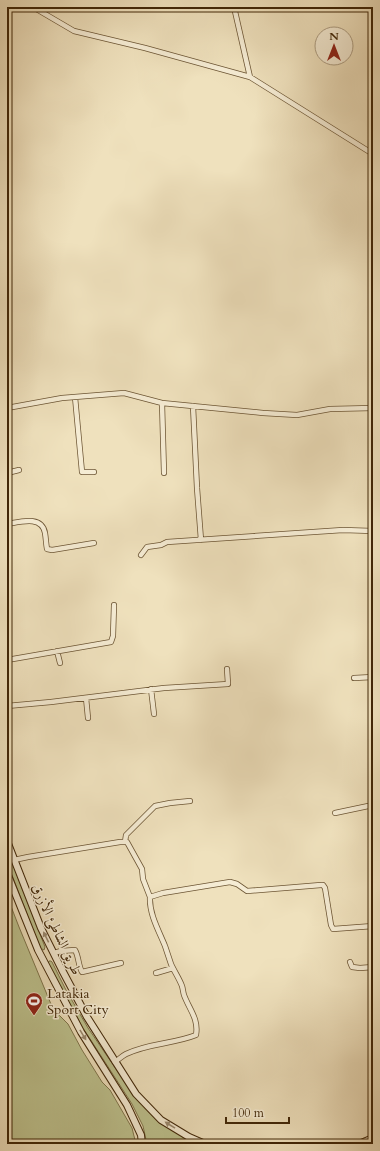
<svg xmlns="http://www.w3.org/2000/svg" width="380" height="1151" font-family="Cardo,Amiri,serif">
  <style>
    .green { fill: #bdc28e; stroke: #7e744a }
    .lines { fill: none; stroke-linecap: round; stroke-linejoin: round }
    .minor-casing { stroke: #6c5534; stroke-width: 6 }
    .secondary-casing { stroke: #402607; stroke-width: 8 }
    .minor { stroke: #f5ecd4; stroke-width: 4.5 }
    .secondary { stroke: #f5ecd4; stroke-width: 6 }
    .oneway { fill: #9a896e }
    .labels { text-anchor: middle; stroke-width: 3; stroke-linejoin: round; paint-order: stroke }
    .street-label { font-size: 14px; fill: #402607; stroke: #f5ecd4 }
    .poi-label { font-size: 14px; fill: #402607; stroke: #f5ecd4; text-anchor: start }
  </style>
  <rect width="100%" height="100%" fill="#efe1bd"/>
  <filter id="stains"><feTurbulence type="fractalNoise" baseFrequency=".005" numOctaves="4"/><feColorMatrix values="0 0 0 0 .2 0 0 0 0 .09 0 0 0 0 .02 0 0 0 .5 -.17"/></filter>
  <radialGradient id="worn" r=".72"><stop offset=".6" stop-color="#630" stop-opacity="0"/><stop offset="1" stop-color="#630" stop-opacity=".3"/></radialGradient>
  <path class="green" d="M7,849L45,947L44,950L40,948L7,862Z
    M7,896L19,927L53,1009L68,1024L82,1050L102,1082L110,1090L132,1128L136,1144H7Z
    M49,961H51L52,962L66,990L88,1028L133,1094L159,1121L196,1143L191,1144H147L143,1126L132,1104L83,1028L48,964Z"/>
  <g class="lines">
    <g class="minor-casing">
      <path id="minor" d="M33,7L74,31L145,48L250,77L373,154
        M234,7L250,77
        M7,289L8,288
        M75,397L82,472H94
        M162,403L164,473
        M193,406L197,488L201,540
        M7,408L62,398L124,393L162,403L263,413L297,415L330,409L373,408
        M7,473L19,470
        M7,524C20,522 42,515 45,533C46,539 46,544 47,549L52,550L94,543
        M141,555L147,547L161,545L167,542L343,530L373,531
        M57,651L60,663
        M7,660L111,642L113,636L114,605
        M354,678L373,677
        M151,689L154,714
        M86,698L88,718
        M7,706L51,702L164,688L228,684L227,669
        M335,813L373,805
        M125,842L126,835L155,806L170,803L190,801
        M14,860L28,857L120,842H127L142,869L143,879L150,897
        M54,953L61,951L75,950C79,957 78,965 82,972L121,963
        M350,962L352,967L360,968L373,967
        M156,973L173,968
        M115,1062C119,1059 122,1056 126,1054C148,1043 174,1044 196,1035C199,1019 189,1009 184,995C183,992 183,989 182,986C179,978 174,971 171,964C169,958 167,952 165,946C159,931 149,914 150,897L163,893L230,882L237,884L247,891L321,885H323L325,888L331,925L333,929L373,926"/>
    </g>
    <g class="secondary-casing">
      <path id="secondary" d="M7,841L41,928L62,970L87,1017L136,1094L161,1120L189,1137L205,1144
        M7,873L38,950L81,1032L127,1105L141,1135L142,1144
        M359,1144L373,1138"/>
    </g>
    <use href="#minor" class="minor"/>
    <use href="#secondary" class="secondary"/>
  </g>
  <defs><path id="oneway-solid" d="M-6-.8H1V-3.2L6.5 0L1 3.2V.8H-6Z"/></defs>
  <g class="oneway">
    <use href="#oneway-solid" transform="translate(46 937) rotate(-116)"/>
    <use href="#oneway-solid" transform="translate(83 1035) rotate(59)"/>
    <use href="#oneway-solid" transform="translate(170 1125) rotate(-148)"/>
  </g>
  <defs>
    <g id="stadium-pin" transform="scale(0.9)"><path d="M0 17L-7.5 6A9.5 9.5 0 1 1 7.5 6Z" fill="#8f2418" stroke="#f5ecd4"/><path d="M0-5a6.5 5 0 1 0 0 10a6.5 5 0 1 0 0-10ZM-3.5-1.8h7v3.6h-7Z" fill="#fff"/></g>
  </defs>
  <g fill-rule="evenodd">
    <use href="#stadium-pin" x="34" y="1001"/>
  </g>
  <g class="labels">
    <g class="street-label">
      <text transform="translate(57 929) rotate(65)" y="5">طريق الشاطئ الأزرق</text>
    </g>
    <g class="poi-label">
      <text x="47" y="998">Latakia<tspan x="47" dy="16">Sport City</tspan></text>
    </g>
  </g>
  <rect width="380" height="1151" fill="none" stroke="#efe1bd" stroke-width="24"/>
  <rect x="8" y="8" width="364" height="1135" fill="none" stroke="#402607" stroke-width="2"/>
  <rect x="12" y="12" width="356" height="1127" fill="none" stroke="#402607"/>
  <g transform="translate(334 46)"><circle r="19" fill="#f5ecd4" stroke="#ad9d82"/>
  <path d="M0-3L7 15L0 10L-7 15Z" fill="#8f2418"/>
  <text y="-6" font-size="11" font-weight="bold" text-anchor="middle" fill="#402607">N</text>
  </g>
  <path d="M226 1117v6h63v-6" fill="none" stroke="#402607" stroke-width="2"/>
  <text x="232" y="1117" font-size="12" fill="#402607" stroke="#f5ecd4" stroke-width="3" paint-order="stroke">100 m</text>
  <rect width="100%" height="100%" filter="url(#stains)"/>
  <rect width="100%" height="100%" fill="url(#worn)"/>
</svg>
